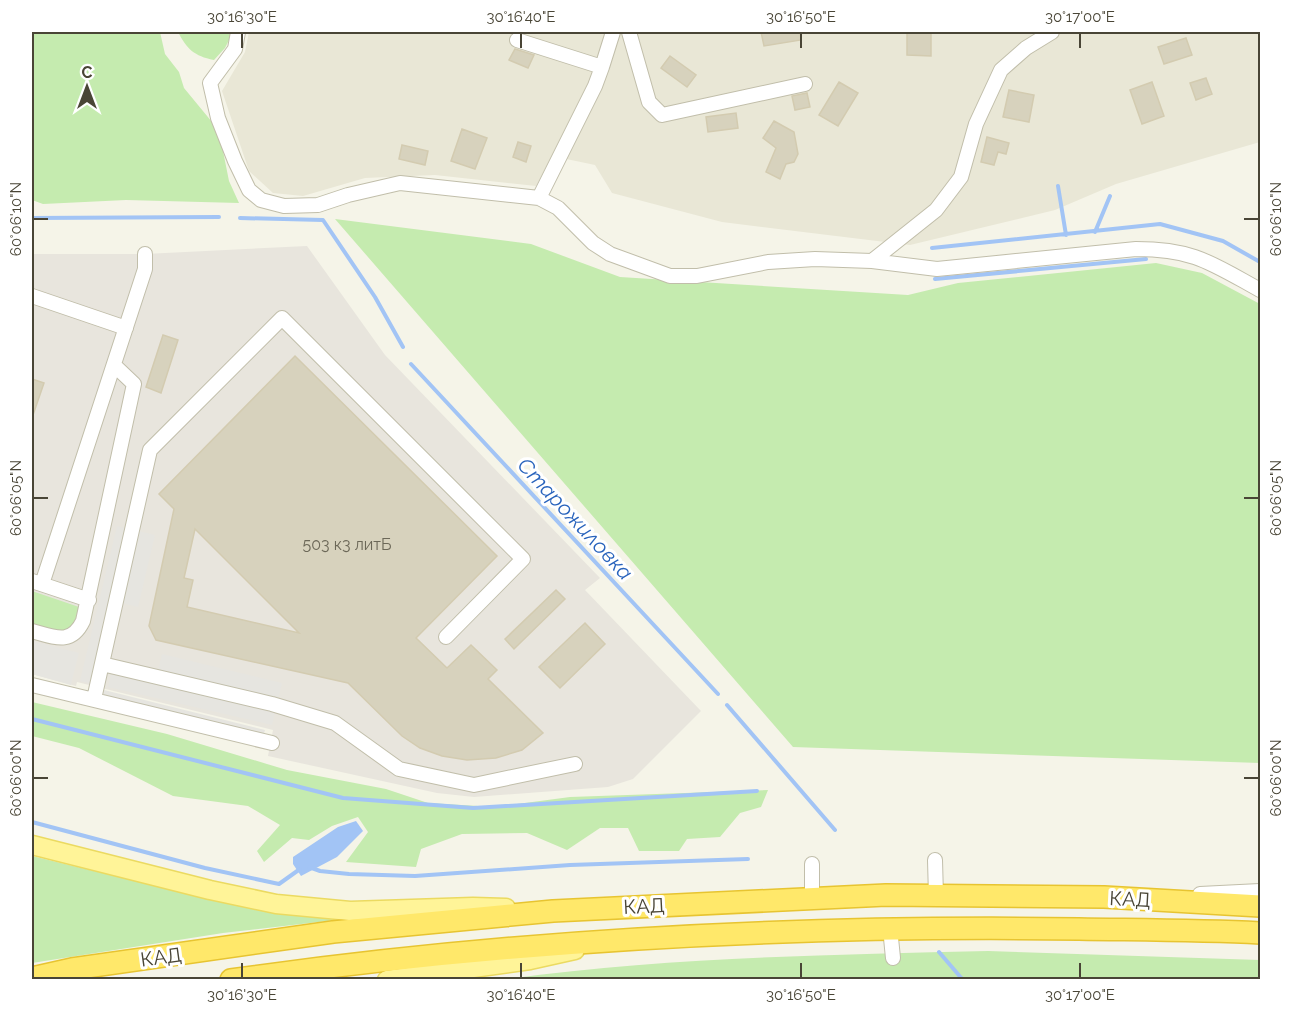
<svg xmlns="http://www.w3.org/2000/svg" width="1292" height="1011" font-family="Raleway,sans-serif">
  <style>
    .residential { fill: #e9e7d6 }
    .industrial { fill: #e8e5dd }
    .green { fill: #c5ebaf }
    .parking { fill: #e6e5e0 }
    .water { fill: #a2c4f5 }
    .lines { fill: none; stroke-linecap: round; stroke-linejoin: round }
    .stream { stroke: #a2c4f5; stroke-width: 4 }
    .building { fill: #d7d2bd; stroke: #d3cbb0; stroke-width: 1.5; fill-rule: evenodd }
    .minor-casing { stroke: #c1beaa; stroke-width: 16 }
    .major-casing { stroke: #ebda61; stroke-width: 21 }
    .highway-casing { stroke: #e7c431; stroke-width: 24 }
    .minor { stroke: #fff; stroke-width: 14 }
    .major { stroke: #fff498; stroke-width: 18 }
    .highway { stroke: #ffe86a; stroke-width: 21 }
    .ticks { fill: none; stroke: #494536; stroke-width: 2 }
    .labels { text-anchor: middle; stroke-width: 6; stroke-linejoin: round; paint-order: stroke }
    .number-label { font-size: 16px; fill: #6c6858 }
    .street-label { font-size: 20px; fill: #494536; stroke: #fff }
    .water-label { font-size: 21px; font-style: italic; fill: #2863bc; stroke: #fff }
    .neatline { fill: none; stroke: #494536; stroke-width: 2 }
    .ticks-label { font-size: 15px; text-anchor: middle; fill: #494536 }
  </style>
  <rect width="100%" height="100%" fill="#f5f4e8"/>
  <path class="residential" d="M249,32H1260V142L1116,184L1055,210L910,245L722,222L612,193L595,165L552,156L536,186L435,175L412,176L365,178L303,196L273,193L249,171L222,91L245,52Z"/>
  <path class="industrial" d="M307,246L385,355L600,578L585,590L701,711L633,779L608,787L474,797L437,793L268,756L273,730L77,682L76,686L32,674V254H145Z"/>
  <path class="green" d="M32,32H160L165,54L179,72L184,88L212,122L221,141L229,181L239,203L126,200L43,204L32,200Z
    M178,32H233L225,48L214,60C194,56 187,49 178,32Z
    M335,219L531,244L620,277L908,295L958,283L1156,263L1202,273L1260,304V763L793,747Z
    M32,591L79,607L73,627L61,632L32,625Z
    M32,702L167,734L287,770L386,789L428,803L495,807L570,797L768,790L761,807L740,813L720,837L687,839L679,851H639L628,828H600L567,850L527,833L462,834L421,849L416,867L346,862L368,832L358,817L332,826L309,840L292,838L264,862L257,851L280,825L248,806L173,796L79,748L32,736Z
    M32,856L226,903L335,915L336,920L223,933L32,963Z
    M988,951L1260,960V980H500C662,957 824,955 988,951Z"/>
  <path class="parking" d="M117,526L155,535L138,607L113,601L93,684L80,681Z
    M32,641L79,653L71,685L32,674Z
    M162,654L282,683L272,725L108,687L111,674L155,684Z
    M100,689L265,730L263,737L98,696Z"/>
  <path class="water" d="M356,821L363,831L337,857L301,876L293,864V857L338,827Z"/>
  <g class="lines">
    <path class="stream" d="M1058,186L1066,235
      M32,218L219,217
      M240,218L323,220L375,297L403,347
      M1095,232L1110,196
      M932,248L1160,224L1223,241L1260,262
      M935,279L1146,259
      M411,364L718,694
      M727,705L835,830
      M32,719L343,798L473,808L757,791
      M32,822L205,868L279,884L300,869
      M309,867L320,871L349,874L415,876L570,865L748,859
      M939,952L963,980"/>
  </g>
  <path class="building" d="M761,32H800L801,40L764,46Z
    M907,32H931V56L907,55Z
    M1186,38L1192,55L1164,64L1158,47Z
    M515,49L534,55L528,68L509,60Z
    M670,56L696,75L687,87L661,68Z
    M1206,78L1212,94L1196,100L1190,83Z
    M839,82L858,93L838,126L819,115Z
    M1152,82L1164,116L1142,124L1130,90Z
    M1009,90L1034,95L1029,122L1003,117Z
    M807,93L810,107L795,110L792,96Z
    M736,113L738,128L708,132L706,117Z
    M774,121L794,132L798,154L794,162L786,164L780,179L766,172L776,148L763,138Z
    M462,129L487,138L475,169L451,161Z
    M987,137L1009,143L1006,154L998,152L994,165L981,162Z
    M518,142L531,146L526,162L513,157Z
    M402,145L428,151L425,165L399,159Z
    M163,335L178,340L161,393L146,387Z
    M295,356L497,556L416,638L447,668L471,645L497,670L488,679L543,733L522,750L496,758L467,760L442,756L420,748L402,736L348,683L156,640L149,626L174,509L159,494ZM195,529L299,633L187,607L193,580L184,578Z
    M32,379L44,383L33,415H32Z
    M556,590L565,599L514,649L505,639Z
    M585,623L605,644L560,688L539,667Z"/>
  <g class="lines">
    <g class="minor-casing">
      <path id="minor" d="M238,32L235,49L210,83L218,118L235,161L249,190L261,200L284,206L318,205L348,195L400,183L539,198L558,208L593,243L610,254L670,276H697L768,262L815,259L872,261L937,269L1136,249C1194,249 1211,263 1260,290
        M629,32L649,102L662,115L805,84
        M517,40L602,67L613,32
        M539,198L595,86L602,67
        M872,261L936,210L961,177L976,124L1001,70L1026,48L1052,32
        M32,296L126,328
        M32,581L89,600
        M42,584L145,269V254
        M32,631C54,637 71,646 83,621L134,384L114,365
        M102,664L272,704L335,723L399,769L474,785L575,764
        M32,685L272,743
        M94,699L150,450L282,318L523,559L446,637
        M935,860L936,896
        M812,864V898
        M1200,894L1260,891
        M890,928L893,958"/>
    </g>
    <g class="major-casing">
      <path id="major" d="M32,845L210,890L276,904L350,911L473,907L506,908
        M387,980L530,960L575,950"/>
    </g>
    <g class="highway-casing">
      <path id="highway" d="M32,978L72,969L333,932L553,911L886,895L1104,897L1260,906
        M231,980C511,940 796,925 1079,929C1140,930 1200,930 1260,933"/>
    </g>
    <use href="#minor" class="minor"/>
    <use href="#major" class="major"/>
    <use href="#highway" class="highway"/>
  </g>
  <path class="ticks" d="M242,33V48M521,33V48M801,33V48M1080,33V48M33,219H48M1244,219H1259M33,498H48M1244,498H1259M33,778H48M1244,778H1259M242,963V978M521,963V978M801,963V978M1080,963V978"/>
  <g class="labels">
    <g class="number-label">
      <text x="347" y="550">503 к3 литБ</text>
    </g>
    <g class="street-label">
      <text transform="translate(1130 899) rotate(3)" y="7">КАД</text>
      <text transform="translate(644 906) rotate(-3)" y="7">КАД</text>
      <text transform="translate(161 957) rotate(-8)" y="7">КАД</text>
    </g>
    <g class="water-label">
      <text transform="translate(575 519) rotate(47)" y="7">Старожиловка</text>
    </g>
  </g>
  <rect width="1292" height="1011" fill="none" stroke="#ffffff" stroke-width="66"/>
  <g transform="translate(87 87)" stroke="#ffffff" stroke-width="4.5" paint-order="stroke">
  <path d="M0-4.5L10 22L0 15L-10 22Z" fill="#494536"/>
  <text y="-9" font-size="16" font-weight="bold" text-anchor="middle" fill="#494536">С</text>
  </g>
  <rect x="33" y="33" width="1226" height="945" class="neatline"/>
  <g class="ticks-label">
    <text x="242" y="22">30°16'30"E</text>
    <text x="521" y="22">30°16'40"E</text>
    <text x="801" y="22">30°16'50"E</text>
    <text x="1080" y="22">30°17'00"E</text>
    <text transform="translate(16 219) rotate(-90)" y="5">60°06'10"N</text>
    <text transform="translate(1276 219) rotate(-90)" y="5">60°06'10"N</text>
    <text transform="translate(16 498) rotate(-90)" y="5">60°06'05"N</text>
    <text transform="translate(1276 498) rotate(-90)" y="5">60°06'05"N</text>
    <text transform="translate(16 778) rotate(-90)" y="5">60°06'00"N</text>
    <text transform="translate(1276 778) rotate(-90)" y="5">60°06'00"N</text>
    <text x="242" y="1000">30°16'30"E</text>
    <text x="521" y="1000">30°16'40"E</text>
    <text x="801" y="1000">30°16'50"E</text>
    <text x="1080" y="1000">30°17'00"E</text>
  </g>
</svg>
